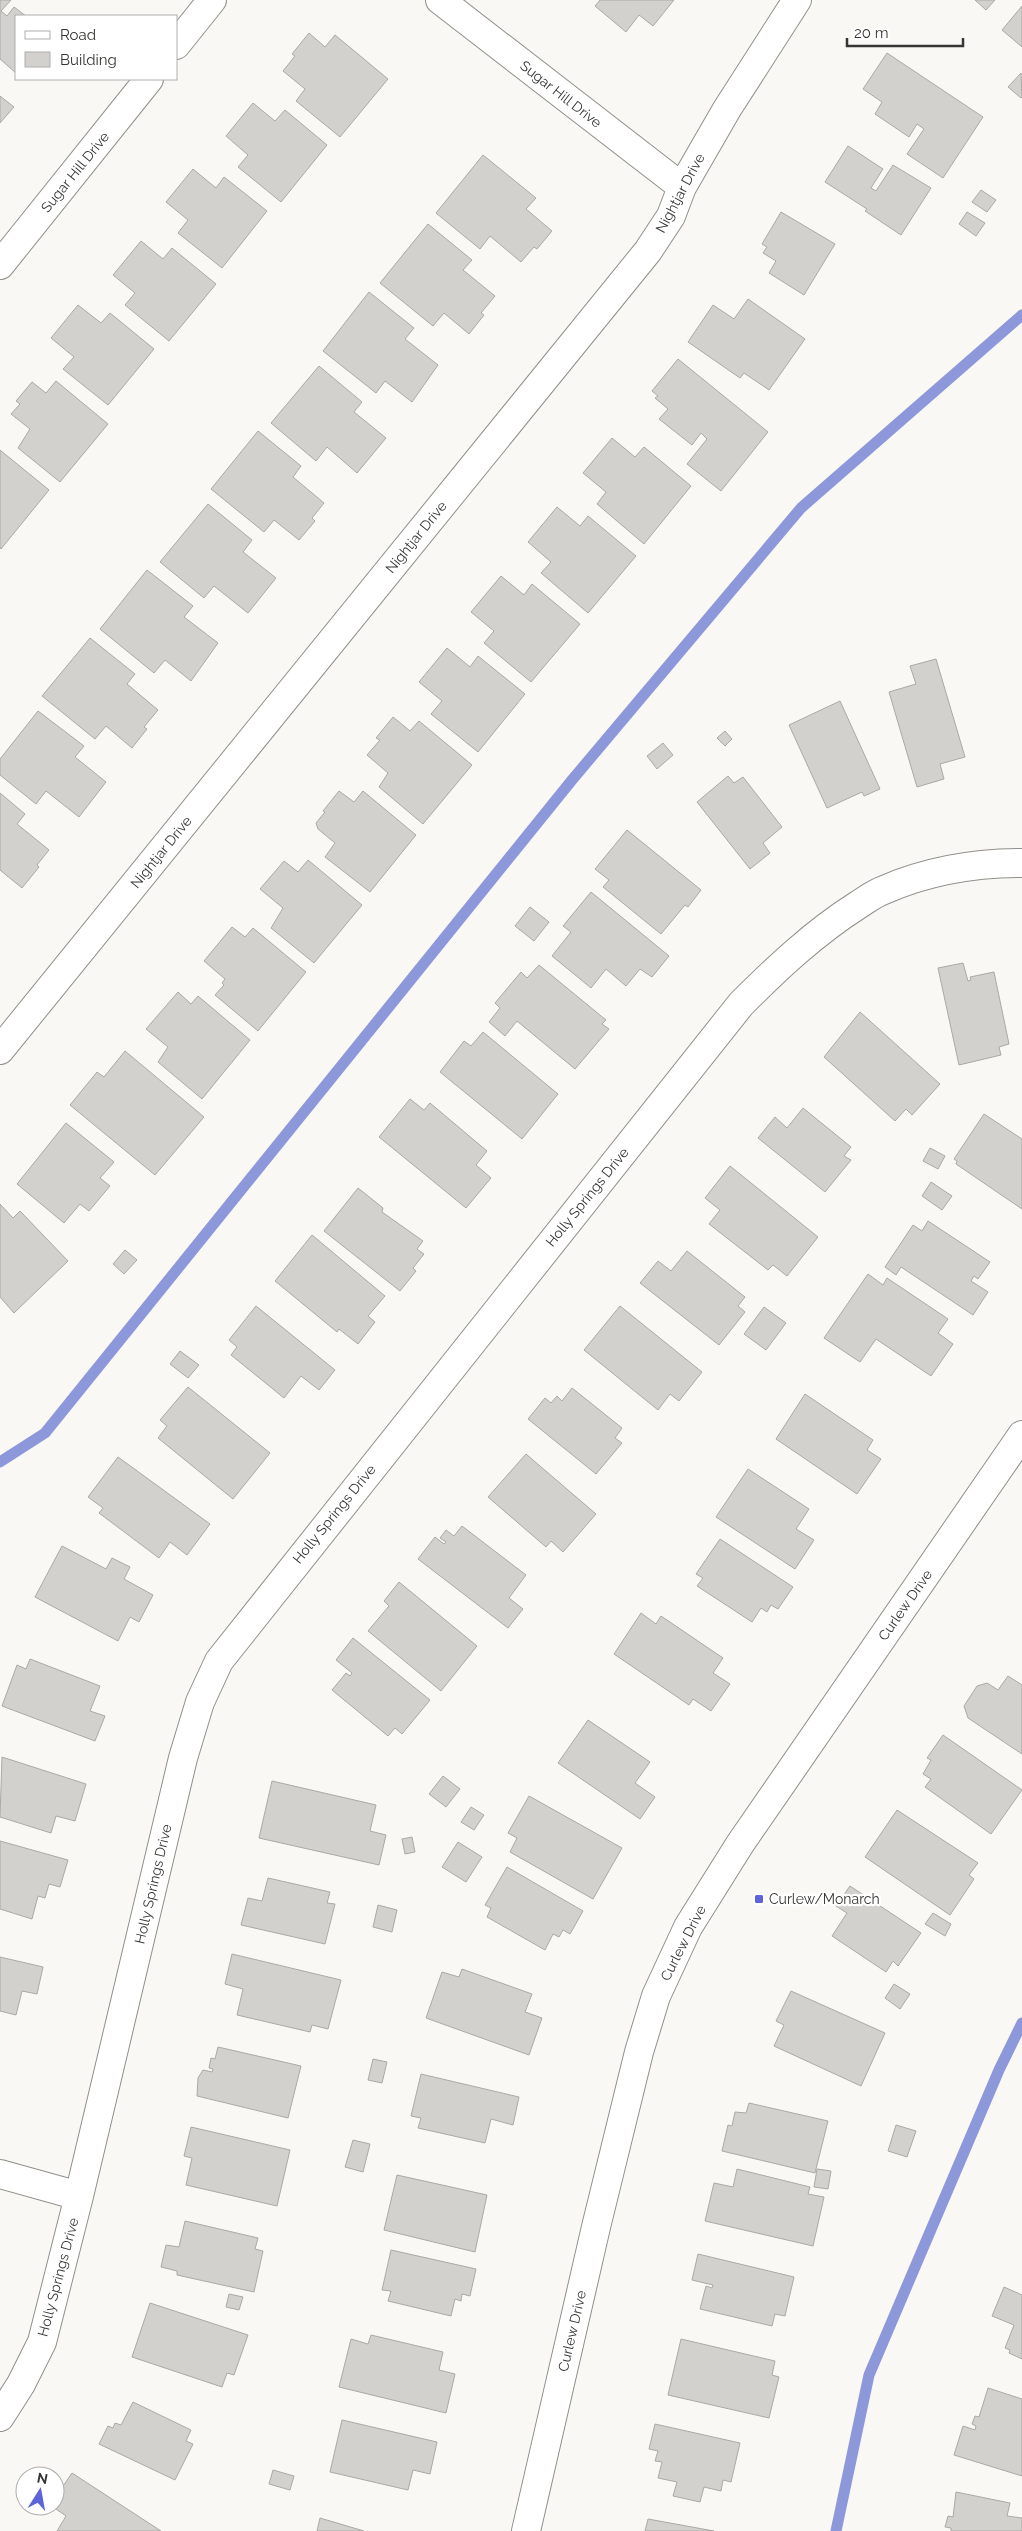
<svg xmlns="http://www.w3.org/2000/svg" width="1022" height="2531" font-family="Raleway,sans-serif">
  <style>
    .lines { fill: none; stroke-linecap: round; stroke-linejoin: round }
    .stream { stroke: #8d98da; stroke-width: 11 }
    .building { fill: #d3d1cd; stroke: #aba9a5 }
    .minor-casing { stroke: #918f8b; stroke-width: 30 }
    .tertiary-casing { stroke: #918f8b; stroke-width: 30 }
    .minor { stroke: #fff; stroke-width: 28 }
    .tertiary { stroke: #fff; stroke-width: 28 }
    .poi-dot { fill: #5c63db; stroke: #fff; stroke-width: 2 }
    .labels { text-anchor: middle; stroke-width: 4.5; stroke-linejoin: round; paint-order: stroke }
    .street-label { font-size: 14px; fill: #363534; stroke: #fff }
    .poi-label { font-size: 14px; fill: #363534; stroke: #fff; text-anchor: start }
  </style>
  <rect width="100%" height="100%" fill="#faf8f4"/>
  <g class="lines">
    <path class="stream" d="M0,1462L45,1433L572,780L801,508L1022,315
      M836,2531L869,2375L999,2070L1022,2023"/>
  </g>
  <path class="building" d="M0,0H11L1,11L7,16L14,7L26,16H16V73L0,59Z
    M600,0H674L653,26L639,15L626,32L595,6Z
    M975,0H995L986,10Z
    M1022,6V47L1002,30Z
    M309,33L325,47L335,35L388,79L340,137L296,101L305,89L283,71L295,56L292,54Z
    M887,53L983,117L943,178L907,154L924,129L917,124L909,137L875,114L882,102L863,89Z
    M1021,73L1022,97L1021,98L1008,87Z
    M0,96L14,107L0,123Z
    M253,103L275,121L285,110L327,145L281,202L238,167L248,155L226,136Z
    M848,146L883,169L871,188L876,191L893,165L931,188L901,235L865,211L867,209L825,182Z
    M483,155L536,198L526,209L552,231L537,249L534,247L521,262L490,236L480,249L436,213Z
    M193,169L216,188L224,177L267,211L222,268L178,233L188,220L166,202Z
    M981,190L996,200L987,212L972,202Z
    M781,212L835,244L804,295L769,273L776,261L763,253L767,247L762,244Z
    M967,212L985,223L976,236L959,224Z
    M428,224L472,260L463,270L495,296L481,313L484,315L469,334L444,313L433,326L380,283Z
    M141,241L163,259L172,248L216,284L169,341L125,305L135,293L113,275Z
    M369,292L414,328L405,339L438,365L412,402L385,381L376,393L323,351Z
    M748,299L805,339L769,390L744,373L740,378L688,342L713,305L734,319Z
    M78,305L101,323L110,313L154,349L108,405L63,369L74,357L51,338Z
    M678,359L768,432L721,491L687,464L707,439L701,433L692,445L659,419L668,409L655,398L658,396L652,391Z
    M319,366L362,402L354,412L386,438L357,473L327,447L316,461L271,423Z
    M56,381L108,424L60,482L18,448L30,429L11,414L20,404L16,401L32,382L46,393Z
    M258,431L301,466L293,477L324,503L312,518L315,521L299,540L274,520L264,532L211,489Z
    M612,438L635,457L644,447L691,486L644,544L597,504L606,492L583,473Z
    M0,450L49,490L1,549L0,548Z
    M208,504L252,540L243,552L276,578L248,613L214,586L204,598L160,562Z
    M557,507L580,526L588,516L636,556L588,613L541,573L551,562L528,542Z
    M147,570L193,606L184,617L218,643L191,681L165,660L154,673L100,629Z
    M501,576L524,595L532,584L580,624L531,682L484,643L494,631L471,612Z
    M90,638L135,674L127,684L158,710L144,727L147,729L132,748L106,726L95,739L42,696Z
    M447,648L470,667L478,656L525,694L478,752L431,714L442,701L419,682Z
    M936,659L965,757L940,764L944,779L917,787L889,692L916,684L910,666Z
    M840,701L880,789L864,796L862,792L827,808L789,725Z
    M38,711L84,746L75,757L106,782L79,817L46,791L36,804L0,775V759Z
    M393,717L410,731L419,721L472,765L423,824L379,787L388,773L367,755L380,740L376,738Z
    M725,731L732,739L725,746L717,738Z
    M663,743L673,755L657,769L647,756Z
    M728,776L734,783L743,777L782,827L763,843L770,853L750,869L697,802Z
    M339,791L354,802L363,791L416,835L370,892L325,857L335,843L318,829L316,823L325,812L323,811Z
    M0,793L25,814L17,824L49,850L37,865L39,867L22,888L0,870Z
    M627,830L701,890L688,907L685,905L661,934L603,887L609,880L595,869Z
    M308,860L362,905L314,963L271,928L283,908L260,889L284,861L298,872Z
    M591,892L669,956L652,977L640,969L626,986L606,969L591,988L552,956L571,932L563,926Z
    M530,907L549,922L534,941L515,926Z
    M232,927L245,937L253,928L306,972L258,1031L215,995L224,985L222,983L225,979L204,961Z
    M963,963L968,981L971,980L970,977L994,972L1009,1044L999,1047L1001,1055L959,1065L938,968Z
    M539,965L606,1020L602,1024L609,1029L575,1069L517,1021L505,1036L489,1022L500,1008L495,1003L521,972L527,978Z
    M178,992L191,1004L198,996L250,1040L202,1099L158,1062L168,1047L146,1029Z
    M860,1012L940,1084L912,1115L906,1109L895,1121L824,1057Z
    M483,1032L558,1094L522,1139L440,1072L464,1041L471,1046Z
    M125,1051L204,1117L155,1175L70,1105L97,1072L104,1077Z
    M410,1099L424,1110L430,1103L487,1151L476,1165L491,1178L466,1208L379,1137Z
    M803,1108L851,1147L844,1156L851,1160L825,1192L758,1138L775,1117L787,1128Z
    M984,1114L1022,1139V1209L956,1164L957,1161L954,1159Z
    M66,1123L114,1162L100,1178L110,1186L89,1211L80,1204L64,1223L17,1184Z
    M930,1148L945,1156L938,1169L923,1161Z
    M730,1166L818,1237L787,1276L773,1265L768,1270L709,1224L720,1210L705,1198Z
    M931,1182L952,1196L942,1210L922,1196Z
    M358,1188L383,1208L382,1212L423,1241L417,1249L424,1254L413,1268L416,1271L400,1291L324,1231Z
    M0,1204L13,1218L20,1211L68,1261L14,1313L0,1297Z
    M928,1221L990,1262L978,1279L974,1276L971,1281L988,1292L973,1315L901,1267L896,1275L885,1267L913,1225L922,1231Z
    M312,1235L385,1296L368,1316L375,1322L358,1344L339,1329L337,1332L275,1281Z
    M125,1250L137,1260L124,1274L113,1264Z
    M687,1251L745,1297L738,1306L745,1312L719,1345L640,1283L658,1261L671,1271Z
    M868,1274L883,1285L887,1278L948,1319L938,1333L953,1344L931,1376L876,1339L860,1362L824,1338Z
    M256,1306L335,1370L319,1390L301,1376L284,1398L231,1355L237,1347L229,1340Z
    M620,1306L702,1372L679,1401L670,1394L658,1410L584,1350Z
    M764,1307L786,1323L766,1350L744,1334Z
    M180,1351L199,1365L188,1378L170,1364Z
    M188,1387L270,1453L233,1499L158,1438L167,1426L160,1420Z
    M572,1388L622,1428L615,1438L622,1443L596,1474L528,1419L545,1398L551,1403L557,1396L562,1401Z
    M805,1394L873,1440L867,1450L881,1459L857,1494L776,1439Z
    M526,1454L596,1514L563,1552L551,1541L546,1547L488,1497Z
    M118,1457L210,1524L187,1555L170,1542L159,1558L99,1513L103,1508L88,1497Z
    M748,1469L809,1509L796,1529L814,1540L795,1569L716,1517Z
    M462,1526L526,1575L509,1598L523,1609L508,1628L418,1559L435,1537L444,1544L446,1542L440,1538L446,1530L454,1536Z
    M720,1539L793,1587L778,1609L771,1605L767,1612L761,1608L752,1622L697,1586L703,1578L696,1574Z
    M62,1546L106,1569L112,1558L130,1567L124,1579L153,1595L139,1622L130,1617L118,1641L35,1597Z
    M399,1582L477,1646L441,1691L368,1631L389,1606L384,1601Z
    M641,1613L656,1624L661,1616L723,1658L713,1673L730,1684L711,1711L693,1699L689,1705L614,1654Z
    M353,1638L430,1700L402,1734L395,1728L388,1736L332,1690L346,1673L350,1676L352,1673L336,1660Z
    M30,1659L100,1686L90,1711L105,1716L95,1741L2,1706L17,1665L26,1669Z
    M1008,1676L1022,1685V1754L968,1718L964,1706L977,1686L987,1683L998,1690Z
    M588,1720L650,1762L635,1783L655,1797L640,1819L558,1763Z
    M943,1735L1022,1790L991,1834L925,1787L931,1779L923,1774L931,1760L927,1758Z
    M2,1757L86,1784L75,1821L56,1816L51,1833L0,1817Z
    M443,1776L460,1789L446,1807L429,1794Z
    M272,1781L376,1805L370,1831L386,1835L379,1865L259,1838Z
    M529,1796L622,1848L593,1899L510,1852L517,1838L508,1833Z
    M471,1807L484,1815L474,1830L461,1822Z
    M897,1810L978,1863L969,1875L974,1879L950,1915L865,1857Z
    M412,1837L415,1852L405,1854L402,1839Z
    M0,1841L68,1860L60,1887L49,1884L45,1898L38,1896L32,1919L0,1909Z
    M458,1842L482,1857L466,1882L442,1867Z
    M507,1867L583,1911L570,1934L563,1930L559,1937L553,1934L545,1950L487,1917L491,1908L485,1905Z
    M268,1878L330,1892L327,1903L335,1904L325,1944L241,1925L248,1898L262,1901Z
    M850,1886L921,1933L898,1966L893,1961L886,1972L832,1936L847,1913L836,1906Z
    M378,1905L397,1910L392,1932L373,1927Z
    M933,1913L951,1924L945,1936L925,1924Z
    M232,1954L341,1980L328,2029L312,2025L310,2032L237,2015L243,1989L225,1984Z
    M0,1957L43,1967L37,1994L22,1991L16,2015L0,2011Z
    M462,1969L532,1994L525,2012L542,2018L529,2055L426,2018L442,1972L459,1977Z
    M894,1984L910,1994L900,2009L885,1998Z
    M791,1991L885,2033L861,2086L774,2046L784,2025L776,2021Z
    M218,2047L301,2066L288,2118L197,2096L198,2078L203,2070L212,2072L213,2069L209,2068L211,2058L215,2059Z
    M373,2059L387,2062L382,2083L368,2080Z
    M421,2074L519,2097L513,2125L491,2119L485,2143L418,2128L421,2118L411,2116Z
    M749,2103L828,2121L815,2173L722,2151L728,2125L732,2126L735,2112L746,2113Z
    M896,2125L916,2131L907,2157L888,2151Z
    M191,2127L290,2150L277,2206L186,2185L192,2158L184,2156Z
    M353,2140L370,2144L363,2172L345,2167Z
    M737,2169L810,2187L808,2194L824,2197L813,2246L705,2221L714,2183L733,2187Z
    M817,2169L831,2171L828,2189L814,2187Z
    M397,2175L487,2195L475,2252L384,2230Z
    M185,2221L258,2238L255,2249L263,2251L254,2292L177,2275V2271L161,2267L166,2245L179,2247Z
    M391,2250L476,2269L470,2296L462,2294L461,2301L455,2299L451,2316L388,2301L391,2291L382,2290Z
    M698,2254L794,2277L785,2316L775,2314L772,2326L700,2309L706,2286L712,2288L713,2285L692,2280Z
    M1004,2287L1022,2295V2359L1009,2353L1010,2350L1005,2348L1014,2325L992,2316Z
    M229,2294L243,2297L239,2310L226,2307Z
    M150,2303L248,2335L234,2375L227,2373L222,2387L132,2357Z
    M371,2335L443,2352L439,2370L455,2374L446,2413L339,2387L351,2339L368,2344Z
    M681,2339L775,2361L772,2375L779,2377L769,2418L668,2395Z
    M988,2388L1022,2399V2476L954,2455L963,2426L975,2430L976,2426L972,2424L975,2416L979,2417Z
    M133,2402L191,2430L186,2441L193,2444L175,2480L99,2444L108,2426L113,2428L115,2423L121,2425Z
    M342,2420L437,2442L430,2474L413,2470L408,2490L330,2472Z
    M655,2424L740,2443L731,2482L723,2480L721,2491L704,2487L700,2502L673,2496L677,2482L658,2478L662,2462L655,2461L658,2451L649,2449Z
    M273,2470L294,2476L290,2490L269,2484Z
    M72,2473L161,2531H57L66,2516L53,2507L56,2501L55,2498Z
    M956,2492L1010,2503L1007,2516L1022,2518V2531H951V2528L945,2527L948,2516L953,2517Z
    M320,2518L364,2531H317Z
    M648,2519L714,2531H645Z"/>
  <g class="lines">
    <g class="minor-casing">
      <path id="minor" d="M440,0L682,187
        M176,45L212,0
        M0,265L149,79
        M0,1050L648,251L671,216L682,187L727,109L797,0
        M0,2174L79,2196
        M0,2417L21,2384L42,2342L79,2196L183,1758L200,1702L219,1661L741,1004C777,968 814,933 858,905C866,900 875,893 884,890C927,871 976,863 1022,863"/>
    </g>
    <g class="tertiary-casing">
      <path id="tertiary" d="M526,2531L596,2227L639,2052L656,1996L688,1927L740,1844L1022,1435"/>
    </g>
    <use href="#minor" class="minor"/>
    <use href="#tertiary" class="tertiary"/>
  </g>
  <rect class="poi-dot" x="754" y="1894" width="10" height="10" rx="2.5"/>
  <g class="labels">
    <g class="street-label">
      <text transform="translate(561 94) rotate(38)" y="5">Sugar Hill Drive</text>
      <text transform="translate(75 172) rotate(-51)" y="5">Sugar Hill Drive</text>
      <text transform="translate(680 193) rotate(-62)" y="5">Nightjar Drive</text>
      <text transform="translate(416 537) rotate(-51)" y="5">Nightjar Drive</text>
      <text transform="translate(161 852) rotate(-51)" y="5">Nightjar Drive</text>
      <text transform="translate(587 1197) rotate(-51)" y="5">Holly Springs Drive</text>
      <text transform="translate(334 1514) rotate(-51)" y="5">Holly Springs Drive</text>
      <text transform="translate(905 1605) rotate(-55)" y="5">Curlew Drive</text>
      <text transform="translate(153 1884) rotate(-77)" y="5">Holly Springs Drive</text>
      <text transform="translate(683 1943) rotate(-63)" y="5">Curlew Drive</text>
      <text transform="translate(58 2277) rotate(-75)" y="5">Holly Springs Drive</text>
      <text transform="translate(572 2331) rotate(-77)" y="5">Curlew Drive</text>
    </g>
    <g class="poi-label">
      <text x="769" y="1904">Curlew/Monarch</text>
    </g>
  </g>
  <rect x="15" y="15" width="162" height="65" fill="#ffffff" stroke="#afaeae"/>
  <rect x="25" y="31" width="25" height="8" fill="#ffffff" stroke="#afaeae"/>
  <text x="60" y="40" font-size="15" fill="#363534">Road</text>
  <rect x="25" y="52" width="25" height="15" fill="#d3d1cd" stroke="#afaeae"/>
  <text x="60" y="65" font-size="15" fill="#363534">Building</text>
  <g transform="translate(40 2491) rotate(11)"><circle r="24" fill="#ffffff" stroke="#afaeae"/>
  <path d="M0-4L9 19L0 12L-9 19Z" fill="#5c63db"/>
  <text y="-8" font-size="14" font-weight="bold" text-anchor="middle" fill="#363534">N</text>
  </g>
  <path d="M847 38v8h116v-8" fill="none" stroke="#363534" stroke-width="2.5"/>
  <text x="854" y="38" font-size="15" fill="#363534" stroke="#ffffff" stroke-width="4" paint-order="stroke">20 m</text>
</svg>
